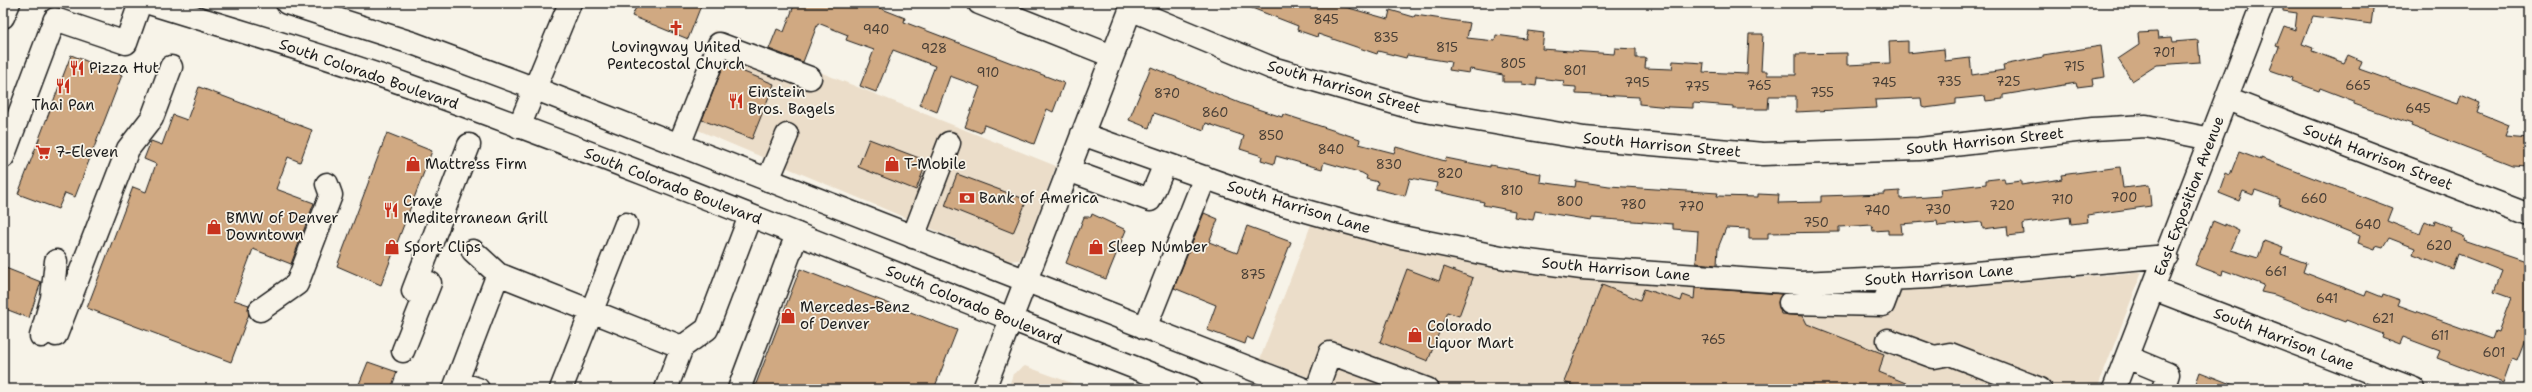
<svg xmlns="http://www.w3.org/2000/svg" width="2532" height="392" font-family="'Shantell Sans',sans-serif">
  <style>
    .built { fill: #ebddc9 }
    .building { fill: #d0a982; stroke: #1c1c1c }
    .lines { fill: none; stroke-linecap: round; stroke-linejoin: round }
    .minor-casing { stroke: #1c1c1c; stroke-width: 25 }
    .major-casing { stroke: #1c1c1c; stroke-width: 25 }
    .minor { stroke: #f7f3e8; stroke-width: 22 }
    .major { stroke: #f7f3e8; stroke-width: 22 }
    .labels { text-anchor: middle; stroke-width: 3.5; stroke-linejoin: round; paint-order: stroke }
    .number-label { font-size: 13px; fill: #493f36 }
    .poi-label { font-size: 15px; fill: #1c1c1c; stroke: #f7f3e8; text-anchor: start }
    .street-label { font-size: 15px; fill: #1c1c1c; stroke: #f7f3e8 }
  </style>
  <rect width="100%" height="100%" fill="#f7f3e8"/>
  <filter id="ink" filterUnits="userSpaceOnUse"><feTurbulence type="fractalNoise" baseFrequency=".025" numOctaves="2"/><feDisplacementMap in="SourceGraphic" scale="8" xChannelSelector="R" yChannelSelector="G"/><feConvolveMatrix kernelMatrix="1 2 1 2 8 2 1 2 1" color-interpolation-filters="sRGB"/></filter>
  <g filter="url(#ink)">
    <path class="built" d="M714,30L1056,166L1024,251L1019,260L1008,261L679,122Z
      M1312,222L1803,290L1953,287L2142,272L2097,389H1341L1260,359Z
      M1025,366L1088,389H1008L1013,374Z"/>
    <path class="building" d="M638,3H702L688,39L632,16Z
      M795,3H867L905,18L904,22L1064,83L1053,112L1047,109L1034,144L984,125L981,133L965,127L980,87L950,76L937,112L920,105L935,66L893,50L876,92L860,86L874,50L846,40L848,35L818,23L803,62L769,49L777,29L784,32Z
      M1239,3H1331L1388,19L1390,10L1414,17L1415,15L1470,23L1467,38L1495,41L1496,35L1526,39L1528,31L1544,33L1542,49L1614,54L1615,48L1636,49V58H1646L1645,68L1672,69L1673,61L1704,63L1703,72L1747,74L1749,34H1763L1761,71H1767V75H1796V54L1847,53V65L1890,63L1889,42L1908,41V53L1944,49L1945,61L1970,58L1972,75L2004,70L2003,65L2043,57V55L2101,46L2105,77L2092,79L2093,85L2077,87L2076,83L2003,95V99L1986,101L1985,96L1956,99V104L1925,108L1922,107L1921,98L1875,100L1876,108L1796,112V96H1769L1768,109H1733V106L1693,103V108L1669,107L1639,104V97L1576,94V87L1563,86L1564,81L1537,78L1536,86L1522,84V82H1503V75L1470,69L1469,73L1449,70L1451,62L1407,55L1406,58L1378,51L1377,54L1318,34L1317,37L1297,30L1298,26Z
      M2283,3H2374L2371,24L2313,16L2302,44L2313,48L2312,51L2344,63L2348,55L2362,61L2359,69L2458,104L2461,95L2480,103L2477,112L2509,125L2505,136L2529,138V166L2512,165L2411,126L2412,124L2354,104V101L2320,88L2319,91L2292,81L2293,78L2270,70L2279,47L2276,46L2284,26L2295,30L2297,13L2283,11Z
      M2157,32L2158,38L2172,37L2173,42L2198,40L2200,62L2157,65L2132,81L2118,59L2139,45L2138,33Z
      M71,55L122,75L75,197L65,193L58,209L18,194Z
      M724,64L774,84L752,139L702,120Z
      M1151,67L1242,104L1282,117L1283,114L1360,139L1359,144L1394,153L1396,147L1445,161L1446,158L1490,167V165L1541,174L1540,182L1575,187L1576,181L1609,186L1718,193L1717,196L1758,197V194L1779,195L1778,203L1821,202V196L1885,194V192L1900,191V199L1941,196L1940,189L1986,184V180L2004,178L2005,183L2021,181V185L2062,179L2061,175L2120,167L2123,188L2149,185L2151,206L2087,215L2088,222L2071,224L2070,217L2025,223L2023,224L2024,234L2008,236L2007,226L1983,229L1982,222L1938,226L1937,221L1901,224L1902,234H1888V230L1873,231L1872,225L1839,227V232L1768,233V239H1749V229L1726,228L1718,248L1717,265L1696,263L1698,231L1673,229V224L1592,218L1591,220L1535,211L1533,220L1514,217L1515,211L1483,205L1484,202L1435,191L1437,183L1410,178L1405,196L1376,189L1378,182L1366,179L1367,176L1362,173L1324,162L1322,169L1276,156L1274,164L1261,160L1262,156L1240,149L1244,136L1206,123L1204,130L1154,113L1149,128L1129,120Z
      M199,87L312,130L300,162L288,157L276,189L314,203L291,264L253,249L234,300L249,305V314L231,362L87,308L133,187L146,192L156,164L144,159L151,141L162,145L173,115L187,120Z
      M387,133L432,151L381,285L337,266Z
      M869,139L927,161L916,190L858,167Z
      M2239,152L2261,160V158L2392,208L2387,221L2420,234L2425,221L2434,225L2435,221L2452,228L2451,231L2465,237L2464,240L2529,262V329L2517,360L2512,358L2503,383L2437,358L2440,351L2403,337L2400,344L2382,337L2383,334L2346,320L2345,322L2275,295L2261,292L2264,285L2223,270L2222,275L2195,265L2213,221L2225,226V224L2239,231L2231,250L2258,258L2264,241L2283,248L2281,254L2306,263L2303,272L2365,296L2367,291L2382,297L2383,294L2400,300L2398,305L2492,339L2495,331L2498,332L2511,298L2494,292L2502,271L2458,254L2453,269L2413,254L2415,248L2389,238L2383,248L2376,246L2375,249L2358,243L2360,236L2279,204L2280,199L2255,190L2253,195L2243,191L2239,201L2219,193L2226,173L2230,175Z
      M957,174L1027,200L1013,233L945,206Z
      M1204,213L1218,219L1209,242L1237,253L1247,226L1291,242L1253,340L1247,337L1245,344L1207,330L1216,305L1174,288Z
      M1092,214L1126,230L1106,279L1066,263L1084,217H1091Z
      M3,267L41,282L29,318L3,308Z
      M1444,267L1473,278L1459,316L1447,312L1428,361L1380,342L1407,269L1439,281Z
      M800,269L957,330L934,389H754Z
      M1602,285L1640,300L1644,289L1681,301L1683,295L1694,299L1695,288L1782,294L1778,302L1781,314L1803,316L1807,324L1884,354L1879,372L1920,389H1582L1564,382Z
      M368,362L397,372L391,389H357Z
      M2200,372L2241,388L2240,389H2194Z"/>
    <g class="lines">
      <g class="minor-casing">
        <path id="minor" d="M979,3L1112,56
          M1130,9L1272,68L1419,110L1584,138L1763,154L1919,149L2093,129L2146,126L2211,139
          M3,17L9,3
          M2227,99L2529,215
          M519,127L570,3
          M1082,134L1274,202L1392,235L1506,258L1582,268L1800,283L1930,277L2167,256
          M679,145L719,44L810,78
          M3,157L55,19L126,43L140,3
          M1068,170L1150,200L1165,164
          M768,180L787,135
          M913,237L949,143
          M498,274L682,347
          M2154,289L2414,389
          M413,291L469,145
          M1790,303L1883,305L1889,289L1888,279
          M260,310L297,284L331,195L327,184
          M1145,328L1205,177
          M56,335L128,149L152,118L171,67
          M41,336L52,298L56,261
          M1888,340L1934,357L1950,354L2040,389
          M403,351L430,283
          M2127,357L2168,374L2163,389
          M457,382L478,389
          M454,389L498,274L473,251
          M561,389L626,224
          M666,389L682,347L707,329L750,216
          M739,389L797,234
          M984,389L1133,3
          M1317,389L1330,353L1427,389
          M2114,389L2263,3"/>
      </g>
      <g class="major-casing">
        <path id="major" d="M149,3C236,30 324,55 410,86C672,180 929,289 1190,389
          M287,3L415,44L536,89L1303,389"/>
      </g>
      <use href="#minor" class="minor"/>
      <use href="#major" class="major"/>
    </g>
  </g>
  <defs>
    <g id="church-bare" transform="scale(1.2)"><path d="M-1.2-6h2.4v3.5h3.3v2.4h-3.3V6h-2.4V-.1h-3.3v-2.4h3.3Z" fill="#c8321e" stroke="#f7f3e8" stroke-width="2.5" paint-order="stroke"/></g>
    <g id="restaurant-bare" transform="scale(1.2)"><path d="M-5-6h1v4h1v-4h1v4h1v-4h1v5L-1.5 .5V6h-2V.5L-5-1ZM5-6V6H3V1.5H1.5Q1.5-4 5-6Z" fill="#c8321e" stroke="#f7f3e8" stroke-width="2.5" paint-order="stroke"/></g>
    <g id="supermarket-bare" transform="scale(1.2)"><path d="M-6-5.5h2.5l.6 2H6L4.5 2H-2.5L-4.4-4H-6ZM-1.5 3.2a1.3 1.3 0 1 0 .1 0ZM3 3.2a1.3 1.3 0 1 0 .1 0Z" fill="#c8321e" stroke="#f7f3e8" stroke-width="2.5" paint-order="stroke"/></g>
    <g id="shop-bare" transform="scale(1.2)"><path d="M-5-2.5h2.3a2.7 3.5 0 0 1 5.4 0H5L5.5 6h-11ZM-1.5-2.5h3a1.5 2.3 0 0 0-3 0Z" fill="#c8321e" stroke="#f7f3e8" stroke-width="2.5" paint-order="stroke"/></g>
    <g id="bank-bare" transform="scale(1.2)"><path d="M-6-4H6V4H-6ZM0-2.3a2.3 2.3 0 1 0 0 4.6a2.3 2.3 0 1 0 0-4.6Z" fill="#c8321e" stroke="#f7f3e8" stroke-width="2.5" paint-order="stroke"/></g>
  </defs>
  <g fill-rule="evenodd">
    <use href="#church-bare" x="676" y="28"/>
    <use href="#restaurant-bare" x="77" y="68"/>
    <use href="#restaurant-bare" x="63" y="86"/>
    <use href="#restaurant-bare" x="736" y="101"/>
    <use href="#supermarket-bare" x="43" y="152"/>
    <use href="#shop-bare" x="413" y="164"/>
    <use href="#shop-bare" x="892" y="164"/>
    <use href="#bank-bare" x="967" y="198"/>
    <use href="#restaurant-bare" x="391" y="210"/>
    <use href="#shop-bare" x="214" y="227"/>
    <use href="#shop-bare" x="392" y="247"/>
    <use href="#shop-bare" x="1096" y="247"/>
    <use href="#shop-bare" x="788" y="316"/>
    <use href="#shop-bare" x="1415" y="335"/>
  </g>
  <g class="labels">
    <g class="number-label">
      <text x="1326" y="24">845</text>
      <text x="876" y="34">940</text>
      <text x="1386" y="42">835</text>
      <text x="1447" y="52">815</text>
      <text x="934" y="53">928</text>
      <text x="2164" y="57">701</text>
      <text x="1513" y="68">805</text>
      <text x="2074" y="71">715</text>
      <text x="1575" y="75">801</text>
      <text x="988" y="77">910</text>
      <text x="1949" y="86">735</text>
      <text x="2008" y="86">725</text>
      <text x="1637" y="87">795</text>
      <text x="1884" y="87">745</text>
      <text x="1759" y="90">765</text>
      <text x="2358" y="90">665</text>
      <text x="1697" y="91">775</text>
      <text x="1822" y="97">755</text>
      <text x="1167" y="98">870</text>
      <text x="2418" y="113">645</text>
      <text x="1215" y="117">860</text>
      <text x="1271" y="140">850</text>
      <text x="1331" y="154">840</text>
      <text x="1389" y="169">830</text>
      <text x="1450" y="178">820</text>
      <text x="1512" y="195">810</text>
      <text x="2124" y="202">700</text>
      <text x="2314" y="203">660</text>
      <text x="2062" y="204">710</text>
      <text x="1570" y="206">800</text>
      <text x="1633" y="209">780</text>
      <text x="2002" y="210">720</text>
      <text x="1691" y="211">770</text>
      <text x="1938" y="214">730</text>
      <text x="1877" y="215">740</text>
      <text x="1816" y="227">750</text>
      <text x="2368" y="229">640</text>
      <text x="2439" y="250">620</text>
      <text x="2276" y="276">661</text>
      <text x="1253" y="279">875</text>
      <text x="2327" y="303">641</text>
      <text x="2383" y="323">621</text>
      <text x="2440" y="340">611</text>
      <text x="1713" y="344">765</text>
      <text x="2494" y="357">601</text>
    </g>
    <g class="poi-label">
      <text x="676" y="52" text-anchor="middle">Lovingway United<tspan x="676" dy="17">Pentecostal Church</tspan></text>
      <text x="89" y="73">Pizza Hut</text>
      <text x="748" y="97">Einstein<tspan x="748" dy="17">Bros. Bagels</tspan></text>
      <text x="63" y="110" text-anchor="middle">Thai Pan</text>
      <text x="55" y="157">7-Eleven</text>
      <text x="425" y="169">Mattress Firm</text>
      <text x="904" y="169">T-Mobile</text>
      <text x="979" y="203">Bank of America</text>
      <text x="403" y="206">Crave<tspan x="403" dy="17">Mediterranean Grill</tspan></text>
      <text x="226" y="223">BMW of Denver<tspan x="226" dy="17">Downtown</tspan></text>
      <text x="404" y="252">Sport Clips</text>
      <text x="1108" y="252">Sleep Number</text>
      <text x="800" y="312">Mercedes-Benz<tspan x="800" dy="17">of Denver</tspan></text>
      <text x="1427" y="331">Colorado<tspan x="1427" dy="17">Liquor Mart</tspan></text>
    </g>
    <g class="street-label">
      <text transform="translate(369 74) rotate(19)" y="5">South Colorado Boulevard</text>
      <text transform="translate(1344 87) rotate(16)" y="5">South Harrison Street</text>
      <text transform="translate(1985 141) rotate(-6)" y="5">South Harrison Street</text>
      <text transform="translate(1662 145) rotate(5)" y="5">South Harrison Street</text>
      <text transform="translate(2378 157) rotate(21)" y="5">South Harrison Street</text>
      <text transform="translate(673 186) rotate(21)" y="5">South Colorado Boulevard</text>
      <text transform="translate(2189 196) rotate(-69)" y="5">East Exposition Avenue</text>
      <text transform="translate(1299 207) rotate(17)" y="5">South Harrison Lane</text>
      <text transform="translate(1616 269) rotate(5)" y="5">South Harrison Lane</text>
      <text transform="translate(1939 275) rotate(-4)" y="5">South Harrison Lane</text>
      <text transform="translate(974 305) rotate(22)" y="5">South Colorado Boulevard</text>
      <text transform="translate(2284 339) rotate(21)" y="5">South Harrison Lane</text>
    </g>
  </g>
  <rect width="2532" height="392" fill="none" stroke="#f7f3e8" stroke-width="16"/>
  <rect x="8" y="8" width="2516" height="376" fill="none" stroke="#1c1c1c" stroke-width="1.5" filter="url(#ink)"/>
</svg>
